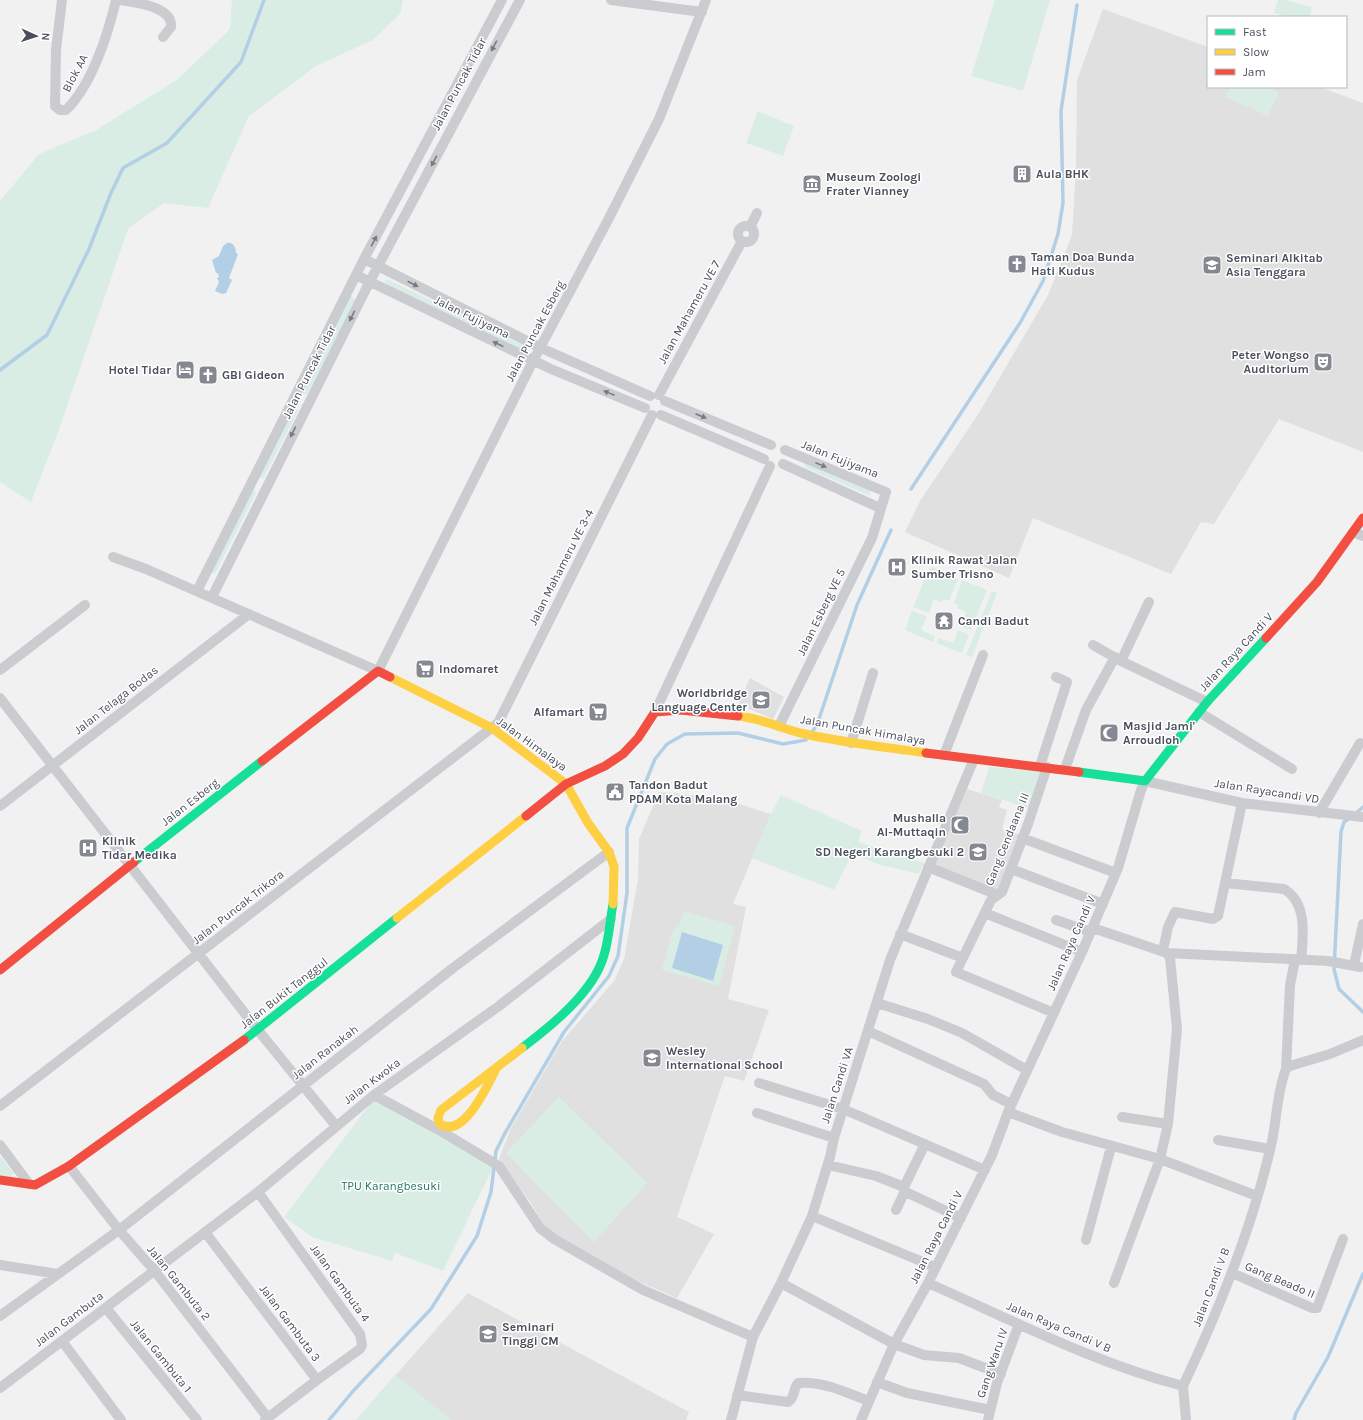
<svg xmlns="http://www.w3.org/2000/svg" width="1363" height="1420" font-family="Karla,sans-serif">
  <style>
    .education { fill: #e0e0e1 }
    .green { fill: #d9ede5 }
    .water { fill: #b2cfe6 }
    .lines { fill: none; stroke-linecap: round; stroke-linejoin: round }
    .stream { stroke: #b2cfe6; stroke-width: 3.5 }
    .street { stroke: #cbcccf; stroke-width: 10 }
    .fast { stroke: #16e098; stroke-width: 9 }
    .slow { stroke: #ffcf43; stroke-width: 9 }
    .jam { stroke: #f24e42; stroke-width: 9 }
    .oneway { fill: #777b84 }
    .labels { text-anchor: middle; stroke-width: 3; stroke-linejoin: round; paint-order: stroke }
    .street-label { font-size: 12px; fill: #4a4f5c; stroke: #fff }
    .poi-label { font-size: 12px; font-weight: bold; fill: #4a4f5c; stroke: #fff; text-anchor: start }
    .park-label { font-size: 12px; fill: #237560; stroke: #fff }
  </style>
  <rect width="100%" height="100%" fill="#f2f1f1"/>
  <path class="education" d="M1103,9L1208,47V87H1320L1363,103V452L1279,419L1214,524L1201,522L1171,574L1033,518L1009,578L905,532L920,501L979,413L1048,295L1072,235L1076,168L1077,80Z
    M750,678L784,697L773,719L738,704Z
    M967,789L1002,800L999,807L1007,810L1002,829L1021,835L998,894L933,868Z
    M659,792L720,798L771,814L733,904L746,907L728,999L769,1010L744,1081L725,1076L677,1217L714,1234L677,1298L614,1271L546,1229L531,1203L499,1159L511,1128L562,1041L614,981L624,959L638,879L639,839Z
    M468,1293L689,1412L686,1420H356Z"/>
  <path class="green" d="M232,0H403L400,14L373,40L316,66L249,116L208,208L164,203L128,229L57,435L31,502L0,482V201L39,154L96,130L178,79L230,29Z
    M995,0H1050L1023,91L971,76Z
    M1278,0H1286L1312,7L1310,17H1289L1274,13Z
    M1230,87H1268L1279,92L1268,116L1225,97Z
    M758,111L794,126L783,156L746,143Z
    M387,279L523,345L524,348L520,349L388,285L385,282Z
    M352,296L355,301L307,394H302L349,298Z
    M295,407L298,411L264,477L262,478L259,477Z
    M806,463L870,490V495H868L806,468L804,465Z
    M254,489L256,493L216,572L214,574L211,572L251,490Z
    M933,567L958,579L949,601L944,599L942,602L934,599L929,613L913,607L930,568Z
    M962,580L987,590L971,630L961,626L966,612L957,608L958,605L954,603Z
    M992,591L997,593L972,657L966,655Z
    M912,610L927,617L921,630L935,636L933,642L905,630Z
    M958,630L969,635L962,652L960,653L937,643L939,638L953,643Z
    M989,767L1043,771L1031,809L981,793Z
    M781,795L862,831L858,842L924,863L919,874L881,865L852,854L834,890L752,858L771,814Z
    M684,911L735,926L719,986L662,970L673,930L680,924Z
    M559,1097L647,1183L594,1242L506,1153Z
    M373,1100L475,1154L493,1167L443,1271L395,1253L392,1261L312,1237L284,1217Z
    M0,1156L14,1173L10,1177L0,1175Z
    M395,1375L452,1420H356Z"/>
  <path class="water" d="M227,243C233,242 236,247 236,253L238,254L229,278L232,280L226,293L222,294L215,291L219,282L217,278L219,277L218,273H216L212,260L219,256L223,246Z
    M682,932L723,945L713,981L672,968Z"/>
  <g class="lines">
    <path class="stream" d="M0,370L47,335L89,249L111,193L123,168L167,143L241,62L264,0
      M911,489L1020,323L1043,281L1058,234L1063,203L1061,111L1077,5
      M812,732L817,725L857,605L891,530
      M1355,814L1363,807
      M1350,818L1344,822L1341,832L1334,969L1339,989L1363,1012
      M329,1420L354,1390L431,1309L477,1236L491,1192L496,1151L505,1133L564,1032L609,976L618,956L627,893V828L655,759L667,744L685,734L738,733L783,744L806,740
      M1294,1420L1296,1413L1328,1357L1363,1274"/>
    <path class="street" d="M62,0L56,50L55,106L60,110H66C92,85 108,34 116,0
      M119,0C133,2 173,6 171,27L163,37
      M611,0L702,12
      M738 234a8 8 0 1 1 16 0a8 8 0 1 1-16 0Z
      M750,227L757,213
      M364,259L541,348L650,396
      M356,275L551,369L645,408
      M659,395L742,241
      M665,401L771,445
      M661,415L764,459
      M783,464L880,508
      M1353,532L1363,536
      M113,557L146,569L378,671L533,361L608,220L659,119L706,0
      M197,591L364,259L502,0
      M212,597L370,281L520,0
      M1149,602L1121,661L1207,702
      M1093,645L1121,661
      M0,670L85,605
      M0,698L257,1029L336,1126
      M655,712L770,466
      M1199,712L1292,769
      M779,726L872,538L886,492L785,450
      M851,743L873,673
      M944,755L983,655
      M1040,766L1067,682L1056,677
      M1047,767L1028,824L1002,892L991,900L956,972L1054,1013
      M1065,769L1086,710L1115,657
      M0,806L249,614
      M1319,813L1360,743
      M1022,838L1116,873
      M928,867L998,895
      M1011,869L1103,904
      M1225,883L1284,889C1308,903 1303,937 1301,960
      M985,913L1082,952
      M1056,920L1091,932
      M1093,928L1167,953L1170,958L1177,1029L1168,1124L1160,1159L1114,1283
      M900,934L963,958
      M1163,950L1168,927L1175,912L1213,919L1218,916L1242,803
      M1167,953L1328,961L1360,967
      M1354,965L1363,924
      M877,1003L928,1019L962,1033L1027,1070
      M868,1031L984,1084L993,1095L1011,1104
      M1286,1069L1290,985L1295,960
      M759,1083L843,1109L985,1170
      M374,1095L439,1130L499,1166L540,1228L554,1239L643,1290L753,1337
      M0,1106L498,723L652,415
      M1008,1112L1062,1132L1160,1159L1257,1196
      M757,1113L834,1138
      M1122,1117L1168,1124
      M1218,1140L1270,1149
      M0,1145L29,1184
      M828,1165L876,1176L904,1187L925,1144
      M69,1166L119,1230L154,1270L268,1418
      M904,1187L905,1191L908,1193L961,1218
      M258,1192L360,1334L362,1345L360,1349L317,1380
      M896,1210L905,1191
      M812,1216L935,1267
      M205,1232L317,1380L265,1420
      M1086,1240L1111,1147
      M0,1265L58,1274
      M1232,1273L1312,1308H1317L1343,1239
      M781,1283L894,1344L924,1355L959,1358L1001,1374
      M928,1283C1012,1320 1094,1363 1183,1386
      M106,1308L197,1420
      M0,1316L119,1230L453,968L609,852
      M62,1341L121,1420
      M877,1382L907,1393L990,1410
      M1183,1386C1219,1310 1251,1231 1270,1150C1277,1124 1276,1094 1286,1069L1290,1066L1330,1054L1363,1040
      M1183,1386L1186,1420
      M0,1388L258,1192L374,1095L499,1006L611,919
      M737,1395L788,1402C795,1398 793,1389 798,1383C822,1381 846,1392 868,1401
      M731,1420L753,1337L781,1283L812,1216L830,1157L834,1138L890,960L974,759
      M861,1420L894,1344L928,1283L992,1155L1008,1112L1082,952L1118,868L1141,790L1145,781L1242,803L1363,817
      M988,1420L997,1383L1019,1324"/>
    <path class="fast" d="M1079,772L1145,781L1207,702L1266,638
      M134,862L262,761
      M244,1040L397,918
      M522,1048C551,1026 594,992 604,955C609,939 610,920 613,904"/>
    <path class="slow" d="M390,677L492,728L566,784L588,823L609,852L614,867L613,904
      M738,716C761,718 782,729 805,734C845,743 885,747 926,753
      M397,918L526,816
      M497,1067C488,1084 463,1142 439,1123L438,1118L441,1110L522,1048"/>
    <path class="jam" d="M1266,638L1317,582L1363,518
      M926,753L1079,772
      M262,761L378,671L390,677
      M526,816L566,784L605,766L623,754L638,738L655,712L681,710L738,716
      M0,970L134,862
      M0,1180L35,1185L69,1166L244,1040"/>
  </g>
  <defs><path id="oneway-solid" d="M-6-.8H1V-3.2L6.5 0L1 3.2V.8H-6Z"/></defs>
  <g class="oneway">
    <use href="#oneway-solid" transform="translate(494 46) rotate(118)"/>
    <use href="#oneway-solid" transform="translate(434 161) rotate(118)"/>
    <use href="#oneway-solid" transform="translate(374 241) rotate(-62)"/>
    <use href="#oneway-solid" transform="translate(413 284) rotate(27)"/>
    <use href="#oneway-solid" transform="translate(352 316) rotate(117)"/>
    <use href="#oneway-solid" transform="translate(498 344) rotate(-154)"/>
    <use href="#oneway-solid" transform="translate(609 393) rotate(-158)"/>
    <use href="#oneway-solid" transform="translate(701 416) rotate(23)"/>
    <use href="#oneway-solid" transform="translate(293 432) rotate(117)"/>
    <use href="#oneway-solid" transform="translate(821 465) rotate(22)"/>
  </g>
  <defs>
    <g id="building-square" transform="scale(1)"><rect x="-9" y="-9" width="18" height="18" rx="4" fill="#858890" stroke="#fff"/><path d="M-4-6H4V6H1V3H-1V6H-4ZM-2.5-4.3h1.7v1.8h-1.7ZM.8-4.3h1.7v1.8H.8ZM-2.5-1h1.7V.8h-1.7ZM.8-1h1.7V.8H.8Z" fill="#fff"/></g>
    <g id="museum-square" transform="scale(1)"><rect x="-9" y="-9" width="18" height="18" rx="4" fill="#858890" stroke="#fff"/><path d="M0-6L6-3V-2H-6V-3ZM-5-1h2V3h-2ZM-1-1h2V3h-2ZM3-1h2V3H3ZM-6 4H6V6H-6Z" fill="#fff"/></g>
    <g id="church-square" transform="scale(1)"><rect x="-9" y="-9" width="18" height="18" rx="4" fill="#858890" stroke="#fff"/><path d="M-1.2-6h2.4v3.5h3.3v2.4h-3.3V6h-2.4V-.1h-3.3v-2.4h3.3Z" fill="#fff"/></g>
    <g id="university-square" transform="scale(1)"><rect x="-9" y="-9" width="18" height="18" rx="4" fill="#858890" stroke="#fff"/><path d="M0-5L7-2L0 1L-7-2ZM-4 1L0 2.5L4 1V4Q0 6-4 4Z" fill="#fff"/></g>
    <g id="theatre-square" transform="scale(1)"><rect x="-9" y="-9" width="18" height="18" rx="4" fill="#858890" stroke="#fff"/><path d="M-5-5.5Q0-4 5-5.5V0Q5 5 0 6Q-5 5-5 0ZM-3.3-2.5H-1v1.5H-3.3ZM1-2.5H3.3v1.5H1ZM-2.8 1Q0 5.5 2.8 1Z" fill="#fff"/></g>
    <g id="hotel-square" transform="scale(1)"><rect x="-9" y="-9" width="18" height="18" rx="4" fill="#858890" stroke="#fff"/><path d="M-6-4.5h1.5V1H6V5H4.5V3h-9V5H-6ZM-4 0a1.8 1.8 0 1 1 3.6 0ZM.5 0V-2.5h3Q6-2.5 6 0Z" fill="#fff"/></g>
    <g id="hospital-square" transform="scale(1)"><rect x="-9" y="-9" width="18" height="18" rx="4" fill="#858890" stroke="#fff"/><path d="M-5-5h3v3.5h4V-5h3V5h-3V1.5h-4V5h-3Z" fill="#fff"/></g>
    <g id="temple-square" transform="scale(1)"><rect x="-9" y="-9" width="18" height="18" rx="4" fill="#858890" stroke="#fff"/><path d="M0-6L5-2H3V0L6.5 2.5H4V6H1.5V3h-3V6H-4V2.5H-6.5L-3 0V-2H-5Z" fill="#fff"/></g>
    <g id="supermarket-square" transform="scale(1)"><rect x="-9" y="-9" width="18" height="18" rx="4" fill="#858890" stroke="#fff"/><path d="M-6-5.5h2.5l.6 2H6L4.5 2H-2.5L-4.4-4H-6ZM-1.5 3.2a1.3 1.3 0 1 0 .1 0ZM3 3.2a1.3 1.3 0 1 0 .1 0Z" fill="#fff"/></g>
    <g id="school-square" transform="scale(1)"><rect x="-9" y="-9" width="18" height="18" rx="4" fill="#858890" stroke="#fff"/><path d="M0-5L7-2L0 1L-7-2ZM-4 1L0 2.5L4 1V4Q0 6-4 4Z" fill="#fff"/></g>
    <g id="mosque-square" transform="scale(1)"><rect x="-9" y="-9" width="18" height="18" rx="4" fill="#858890" stroke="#fff"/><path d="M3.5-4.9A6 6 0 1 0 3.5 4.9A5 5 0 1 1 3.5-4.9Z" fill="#fff"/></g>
    <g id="civic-square" transform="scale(1)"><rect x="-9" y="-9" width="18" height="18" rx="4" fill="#858890" stroke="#fff"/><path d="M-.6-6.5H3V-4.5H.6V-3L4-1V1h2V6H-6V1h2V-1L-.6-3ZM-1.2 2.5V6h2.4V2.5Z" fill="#fff"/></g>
  </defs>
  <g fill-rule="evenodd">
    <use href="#building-square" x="1022" y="174"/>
    <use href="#museum-square" x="812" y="184"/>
    <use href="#church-square" x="1017" y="264"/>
    <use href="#university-square" x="1212" y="265"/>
    <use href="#theatre-square" x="1323" y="362"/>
    <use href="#hotel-square" x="185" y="370"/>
    <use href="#church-square" x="208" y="375"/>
    <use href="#hospital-square" x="897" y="567"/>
    <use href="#temple-square" x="944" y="621"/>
    <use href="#supermarket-square" x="425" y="669"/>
    <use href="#school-square" x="761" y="700"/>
    <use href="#supermarket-square" x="598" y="712"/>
    <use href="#mosque-square" x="1109" y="733"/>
    <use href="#civic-square" x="615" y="792"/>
    <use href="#mosque-square" x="960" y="825"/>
    <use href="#hospital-square" x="88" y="848"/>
    <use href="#school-square" x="978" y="852"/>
    <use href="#school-square" x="652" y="1058"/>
    <use href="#university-square" x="488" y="1334"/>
  </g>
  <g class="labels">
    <g class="street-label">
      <text transform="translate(75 73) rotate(-62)" y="4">Blok AA</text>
      <text transform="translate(459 84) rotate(-62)" y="4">Jalan Puncak Tidar</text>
      <text transform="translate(689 312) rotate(-61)" y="4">Jalan Mahameru VE 7</text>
      <text transform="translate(472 317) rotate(26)" y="4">Jalan Fujiyama</text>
      <text transform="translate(535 331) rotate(-62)" y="4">Jalan Puncak Esberg</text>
      <text transform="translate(309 372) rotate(-63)" y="4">Jalan Puncak Tidar</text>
      <text transform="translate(840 459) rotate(22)" y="4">Jalan Fujiyama</text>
      <text transform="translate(561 567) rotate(-63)" y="4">Jalan Mahameru VE 3-4</text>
      <text transform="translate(821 612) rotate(-64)" y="4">Jalan Esberg VE 5</text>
      <text transform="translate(1236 652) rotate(-47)" y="4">Jalan Raya Candi V</text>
      <text transform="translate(116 700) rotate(-38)" y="4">Jalan Telaga Bodas</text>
      <text transform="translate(863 730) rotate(10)" y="4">Jalan Puncak Himalaya</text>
      <text transform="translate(532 744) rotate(36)" y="4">Jalan Himalaya</text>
      <text transform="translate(1267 791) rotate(9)" y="4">Jalan Rayacandi VD</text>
      <text transform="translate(190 802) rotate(-38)" y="4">Jalan Esberg</text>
      <text transform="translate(1007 839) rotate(-68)" y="4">Gang Cendaana III</text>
      <text transform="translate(238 907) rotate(-38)" y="4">Jalan Puncak Trikora</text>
      <text transform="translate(1071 943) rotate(-66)" y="4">Jalan Raya Candi V</text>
      <text transform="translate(284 993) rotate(-38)" y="4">Jalan Bukit Tanggul</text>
      <text transform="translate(325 1052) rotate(-38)" y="4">Jalan Ranakah</text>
      <text transform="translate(372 1081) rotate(-37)" y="4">Jalan Kwoka</text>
      <text transform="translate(837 1085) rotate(-72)" y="4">Jalan Candi VA</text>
      <text transform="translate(936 1237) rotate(-63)" y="4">Jalan Raya Candi V</text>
      <text transform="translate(1280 1280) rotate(23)" y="4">Gang Beado II</text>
      <text transform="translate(179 1283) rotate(51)" y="4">Jalan Gambuta 2</text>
      <text transform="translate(340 1283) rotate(54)" y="4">Jalan Gambuta 4</text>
      <text transform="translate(1211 1287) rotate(-69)" y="4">Jalan Candi V B</text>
      <text transform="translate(69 1319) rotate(-37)" y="4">Jalan Gambuta</text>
      <text transform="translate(290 1323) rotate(53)" y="4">Jalan Gambuta 3</text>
      <text transform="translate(1059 1327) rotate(23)" y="4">Jalan Raya Candi V B</text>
      <text transform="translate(161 1356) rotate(51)" y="4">Jalan Gambuta 1</text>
      <text transform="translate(992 1363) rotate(-71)" y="4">Gang Waru IV</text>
    </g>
    <g class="poi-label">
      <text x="1036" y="178">Aula BHK</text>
      <text x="826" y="181">Museum Zoologi<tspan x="826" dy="14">Frater Vianney</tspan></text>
      <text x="1031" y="261">Taman Doa Bunda<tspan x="1031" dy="14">Hati Kudus</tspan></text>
      <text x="1226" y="262">Seminari Alkitab<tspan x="1226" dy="14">Asia Tenggara</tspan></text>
      <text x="1309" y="359" text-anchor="end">Peter Wongso<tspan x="1309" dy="14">Auditorium</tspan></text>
      <text x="171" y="374" text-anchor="end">Hotel Tidar</text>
      <text x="222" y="379">GBI Gideon</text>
      <text x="911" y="564">Klinik Rawat Jalan<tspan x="911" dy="14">Sumber Trisno</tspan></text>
      <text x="958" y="625">Candi Badut</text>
      <text x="439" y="673">Indomaret</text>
      <text x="747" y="697" text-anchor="end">Worldbridge<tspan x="747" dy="14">Language Center</tspan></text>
      <text x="584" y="716" text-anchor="end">Alfamart</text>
      <text x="1123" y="730">Masjid Jami'<tspan x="1123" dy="14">Arroudloh</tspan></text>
      <text x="629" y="789">Tandon Badut<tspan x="629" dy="14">PDAM Kota Malang</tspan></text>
      <text x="946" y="822" text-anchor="end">Mushalla<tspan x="946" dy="14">Al-Muttaqin</tspan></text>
      <text x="102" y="845">Klinik<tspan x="102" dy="14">Tidar Medika</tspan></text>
      <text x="964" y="856" text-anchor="end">SD Negeri Karangbesuki 2</text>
      <text x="666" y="1055">Wesley<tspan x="666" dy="14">International School</tspan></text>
      <text x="502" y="1331">Seminari<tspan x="502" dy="14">Tinggi CM</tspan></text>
    </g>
    <g class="park-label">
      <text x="391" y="1190">TPU Karangbesuki</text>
    </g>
  </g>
  <rect x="1207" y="16" width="140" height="72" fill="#ffffff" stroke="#b7b9be"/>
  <rect x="1215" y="29" width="20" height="6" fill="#16e098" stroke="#b7b9be"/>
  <text x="1243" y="36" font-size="12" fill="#4a4f5c">Fast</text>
  <rect x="1215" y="49" width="20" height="6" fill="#ffcf43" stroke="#b7b9be"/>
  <text x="1243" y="56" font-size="12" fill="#4a4f5c">Slow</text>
  <rect x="1215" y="69" width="20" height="6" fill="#f24e42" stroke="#b7b9be"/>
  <text x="1243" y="76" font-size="12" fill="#4a4f5c">Jam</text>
  <g transform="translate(36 36) rotate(93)" stroke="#ffffff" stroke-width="3" paint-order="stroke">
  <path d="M0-3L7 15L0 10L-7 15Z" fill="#4a4f5c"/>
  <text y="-6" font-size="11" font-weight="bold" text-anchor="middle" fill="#4a4f5c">N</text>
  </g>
</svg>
